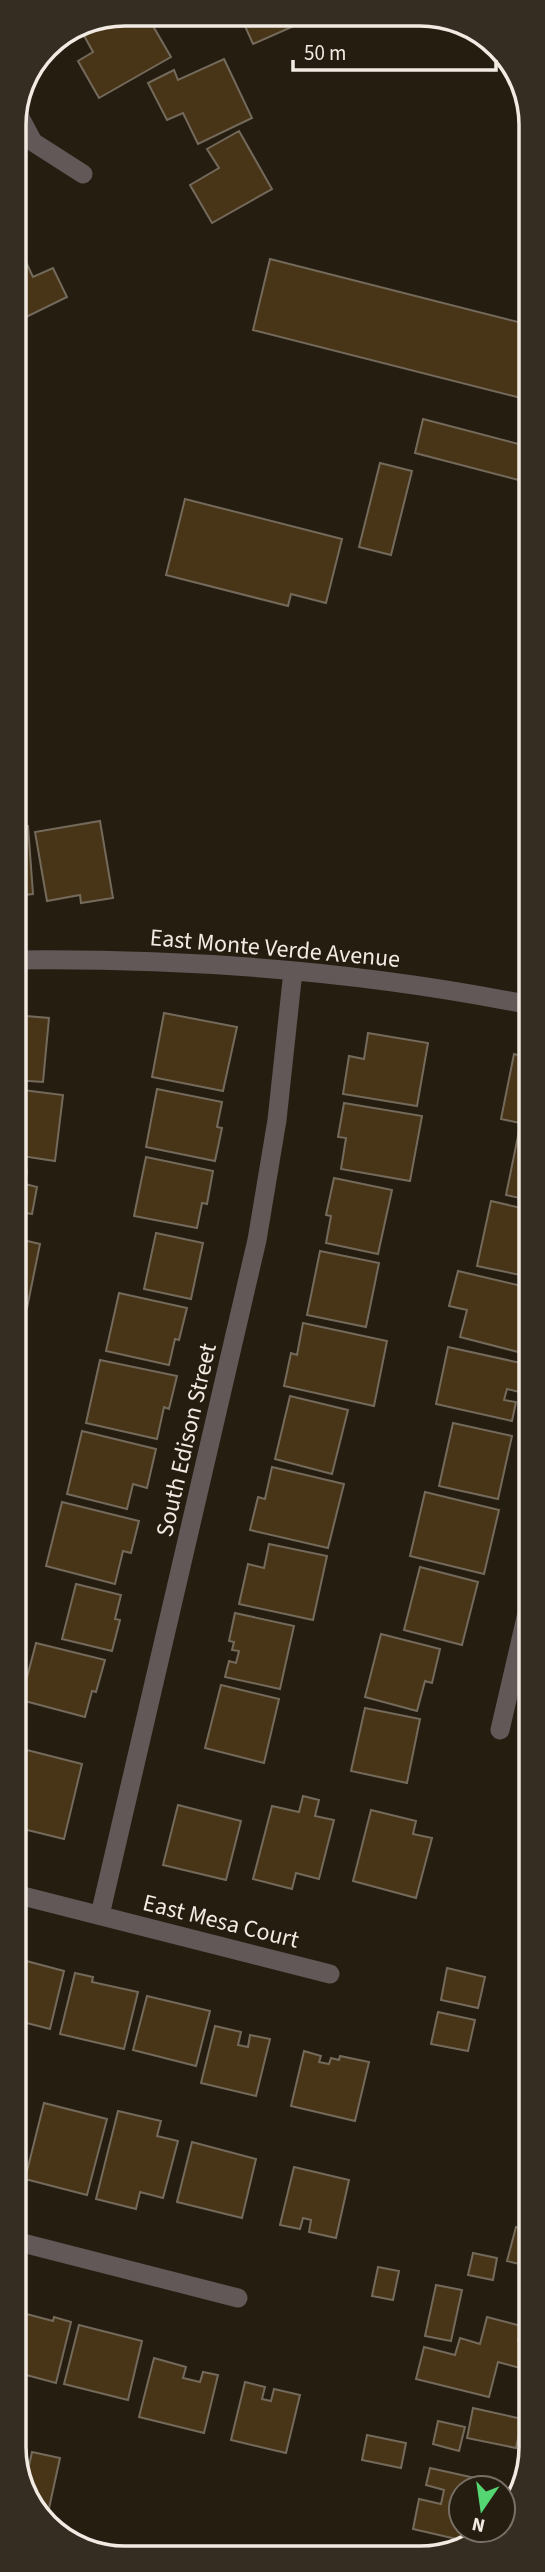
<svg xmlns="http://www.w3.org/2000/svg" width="545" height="2572" font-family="'Source Sans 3',sans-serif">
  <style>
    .building { fill: #483518; stroke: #746a5b; stroke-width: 2 }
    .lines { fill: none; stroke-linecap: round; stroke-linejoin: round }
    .minor { stroke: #615857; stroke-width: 19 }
    .labels { text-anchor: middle; stroke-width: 5; stroke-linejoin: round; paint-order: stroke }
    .street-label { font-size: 24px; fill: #f1ebe3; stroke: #261d11 }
    .rim { fill: none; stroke: #f1ebe3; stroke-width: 3.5 }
  </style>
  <rect width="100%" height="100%" fill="#261d11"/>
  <path class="building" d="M125,14H146L171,57L99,98L78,61L93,52L82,32Z
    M240,15L311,16L312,18L253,44Z
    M224,59L252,118L198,144L183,113L167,120L148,83L174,70L178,80Z
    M239,131L272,189L212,223L190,185L219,168L207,149Z
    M270,259L530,325V378L525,399L253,330Z
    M25,260L33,277L53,268L67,297L14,323V265Z
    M423,419L530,447V465L526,482L415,453Z
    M380,463L412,471L391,555L359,547Z
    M185,499L342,539L326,603L291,594L288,606L166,575Z
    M100,821L113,898L81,903L80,895L47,901L35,832Z
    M28,826L33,894L14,896V827Z
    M164,1013L237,1027L223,1091L152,1077Z
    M14,1015L49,1018L43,1082L14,1080Z
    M368,1033L428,1043L417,1106L343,1094L349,1056L364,1059Z
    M514,1054L530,1058V1125L501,1119Z
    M15,1089L63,1095L55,1161L15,1155Z
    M157,1089L222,1102L217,1127L222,1128L215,1161L146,1147Z
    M344,1103L422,1116L410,1181L341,1169L346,1138L338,1137Z
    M519,1131L530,1134V1200L506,1195Z
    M146,1157L213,1171L207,1204L202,1203L197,1228L134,1216Z
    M15,1169L27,1171L25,1184L37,1187L32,1214L15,1211Z
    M334,1178L392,1190L378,1254L326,1243L331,1216L326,1215Z
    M491,1201L530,1210V1277L477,1266Z
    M156,1233L203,1243L191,1299L144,1289Z
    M15,1238L40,1244L27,1308L15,1305Z
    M320,1251L379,1263L366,1327L307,1315Z
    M458,1271L530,1288L526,1312L530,1313V1355L460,1337L467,1310L449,1306Z
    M119,1293L187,1308L179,1340L175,1339L169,1365L106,1351Z
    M303,1323L387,1341L374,1406L284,1386L291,1353L297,1355Z
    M448,1347L530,1365L524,1393L507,1389L504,1400L516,1402L512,1421L436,1404Z
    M100,1360L177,1376L169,1409L164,1407L157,1439L86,1423Z
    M290,1396L348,1410L332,1474L275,1459Z
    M453,1423L512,1436L498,1499L439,1486Z
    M82,1431L156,1449L147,1488L133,1484L127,1509L67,1494Z
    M272,1467L344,1484L328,1548L250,1530L258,1497L265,1499Z
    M425,1492L499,1510L484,1574L410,1556Z
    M62,1502L139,1521L131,1553L123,1551L115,1584L46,1566Z
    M269,1544L327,1556L313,1620L239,1604L248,1564L264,1568Z
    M420,1567L478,1582L462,1645L404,1630Z
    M76,1584L121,1595L115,1619L120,1620L112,1651L62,1639Z
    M235,1613L294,1626L280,1689L225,1677L229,1661L236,1663L239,1651L232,1650L234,1642L229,1641Z
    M381,1634L440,1649L432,1683L425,1681L417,1711L365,1697Z
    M36,1643L105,1660L96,1692L92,1691L85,1717L21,1700Z
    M221,1685L279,1699L264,1763L205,1748Z
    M365,1708L420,1719L407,1783L351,1771Z
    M19,1748L82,1764L64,1839L15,1827V1764Z
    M303,1796L319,1800L315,1816L334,1820L319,1879L296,1873L292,1889L253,1879L272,1806L299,1812Z
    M178,1805L241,1821L226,1880L163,1865Z
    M371,1810L416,1821L413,1834L432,1838L416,1898L353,1881Z
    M531,1895V1945L519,1943Z
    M15,1958L64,1971L50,2029L15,2020Z
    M447,1968L485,1977L478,2008L441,2000Z
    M75,1973L93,1977L92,1982L138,1992L124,2049L60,2034Z
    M147,1996L210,2011L196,2066L133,2050Z
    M438,2012L475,2020L468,2051L431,2044Z
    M215,2026L241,2032L238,2045L248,2047L250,2035L270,2039L256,2096L201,2083Z
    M304,2051L321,2056L319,2062L329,2064L331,2058L339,2060L340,2056L369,2062L355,2121L291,2106Z
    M44,2103L107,2119L87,2195L25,2179Z
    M118,2111L161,2121L157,2136L178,2141L163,2198L140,2192L136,2209L96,2199Z
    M15,2118L23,2120L15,2151Z
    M192,2142L256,2159L242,2218L177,2202Z
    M530,2166H531V2202L521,2199Z
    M294,2167L349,2180L336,2238L309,2232L311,2220L303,2218L300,2229L280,2225Z
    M516,2227L531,2231V2267L507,2261Z
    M473,2253L497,2258L493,2280L468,2275Z
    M378,2267L399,2271L393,2300L372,2296Z
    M436,2285L462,2290L451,2341L425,2336Z
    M15,2311L53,2321L54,2317L71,2322L56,2383L15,2372Z
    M487,2317L521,2326L518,2340L531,2344V2371L498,2362L489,2397L416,2379L424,2347L455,2355L460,2338L480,2344Z
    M79,2325L142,2341L128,2400L64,2384Z
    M154,2358L186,2367L183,2378L200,2382L203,2372L218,2375L204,2433L139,2417Z
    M245,2382L265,2387L262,2399L271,2401L274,2389L300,2395L286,2453L231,2440Z
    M473,2408L522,2419L516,2448L467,2438Z
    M438,2421L465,2427L459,2451L433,2444Z
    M367,2435L406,2443L401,2468L362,2460Z
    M32,2452L60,2458L46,2522L62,2525L61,2532L42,2521L25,2484Z
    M430,2468L502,2484L501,2488H461V2530H467L465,2541L413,2529L419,2499L441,2504L444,2490L426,2485Z"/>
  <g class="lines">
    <path class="minor" d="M17,112L33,142L83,174
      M14,960C187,958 361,971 530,1005
      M500,1730L531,1596
      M15,1894L330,1974
      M100,1915L257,1240L277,1120L293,971
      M15,2241L238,2298"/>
  </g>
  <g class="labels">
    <g class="street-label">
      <text transform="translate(275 948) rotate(5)" y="8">East Monte Verde Avenue</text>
      <text transform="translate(186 1440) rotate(-77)" y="8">South Edison Street</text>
      <text transform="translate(221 1921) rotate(14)" y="8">East Mesa Court</text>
    </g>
  </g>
  <path d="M0 0H545V2572H0ZM125 26H420A99 99 0 0 1 519 125V2447A99 99 0 0 1 420 2546H125A99 99 0 0 1 26 2447V125A99 99 0 0 1 125 26Z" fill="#362d22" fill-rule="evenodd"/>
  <path class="rim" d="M125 26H420A99 99 0 0 1 519 125V2447A99 99 0 0 1 420 2546H125A99 99 0 0 1 26 2447V125A99 99 0 0 1 125 26Z"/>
  <g transform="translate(482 2509) rotate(193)"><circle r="33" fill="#261d11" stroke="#776f65" stroke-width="2"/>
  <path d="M0-5L12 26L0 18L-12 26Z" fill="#54d672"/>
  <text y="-10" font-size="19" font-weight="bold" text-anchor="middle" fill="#f1ebe3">N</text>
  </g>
  <path d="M293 60v10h203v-10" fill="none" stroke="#f1ebe3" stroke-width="3.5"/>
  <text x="304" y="60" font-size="21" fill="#f1ebe3" stroke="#261d11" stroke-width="5" paint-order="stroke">50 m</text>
</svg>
